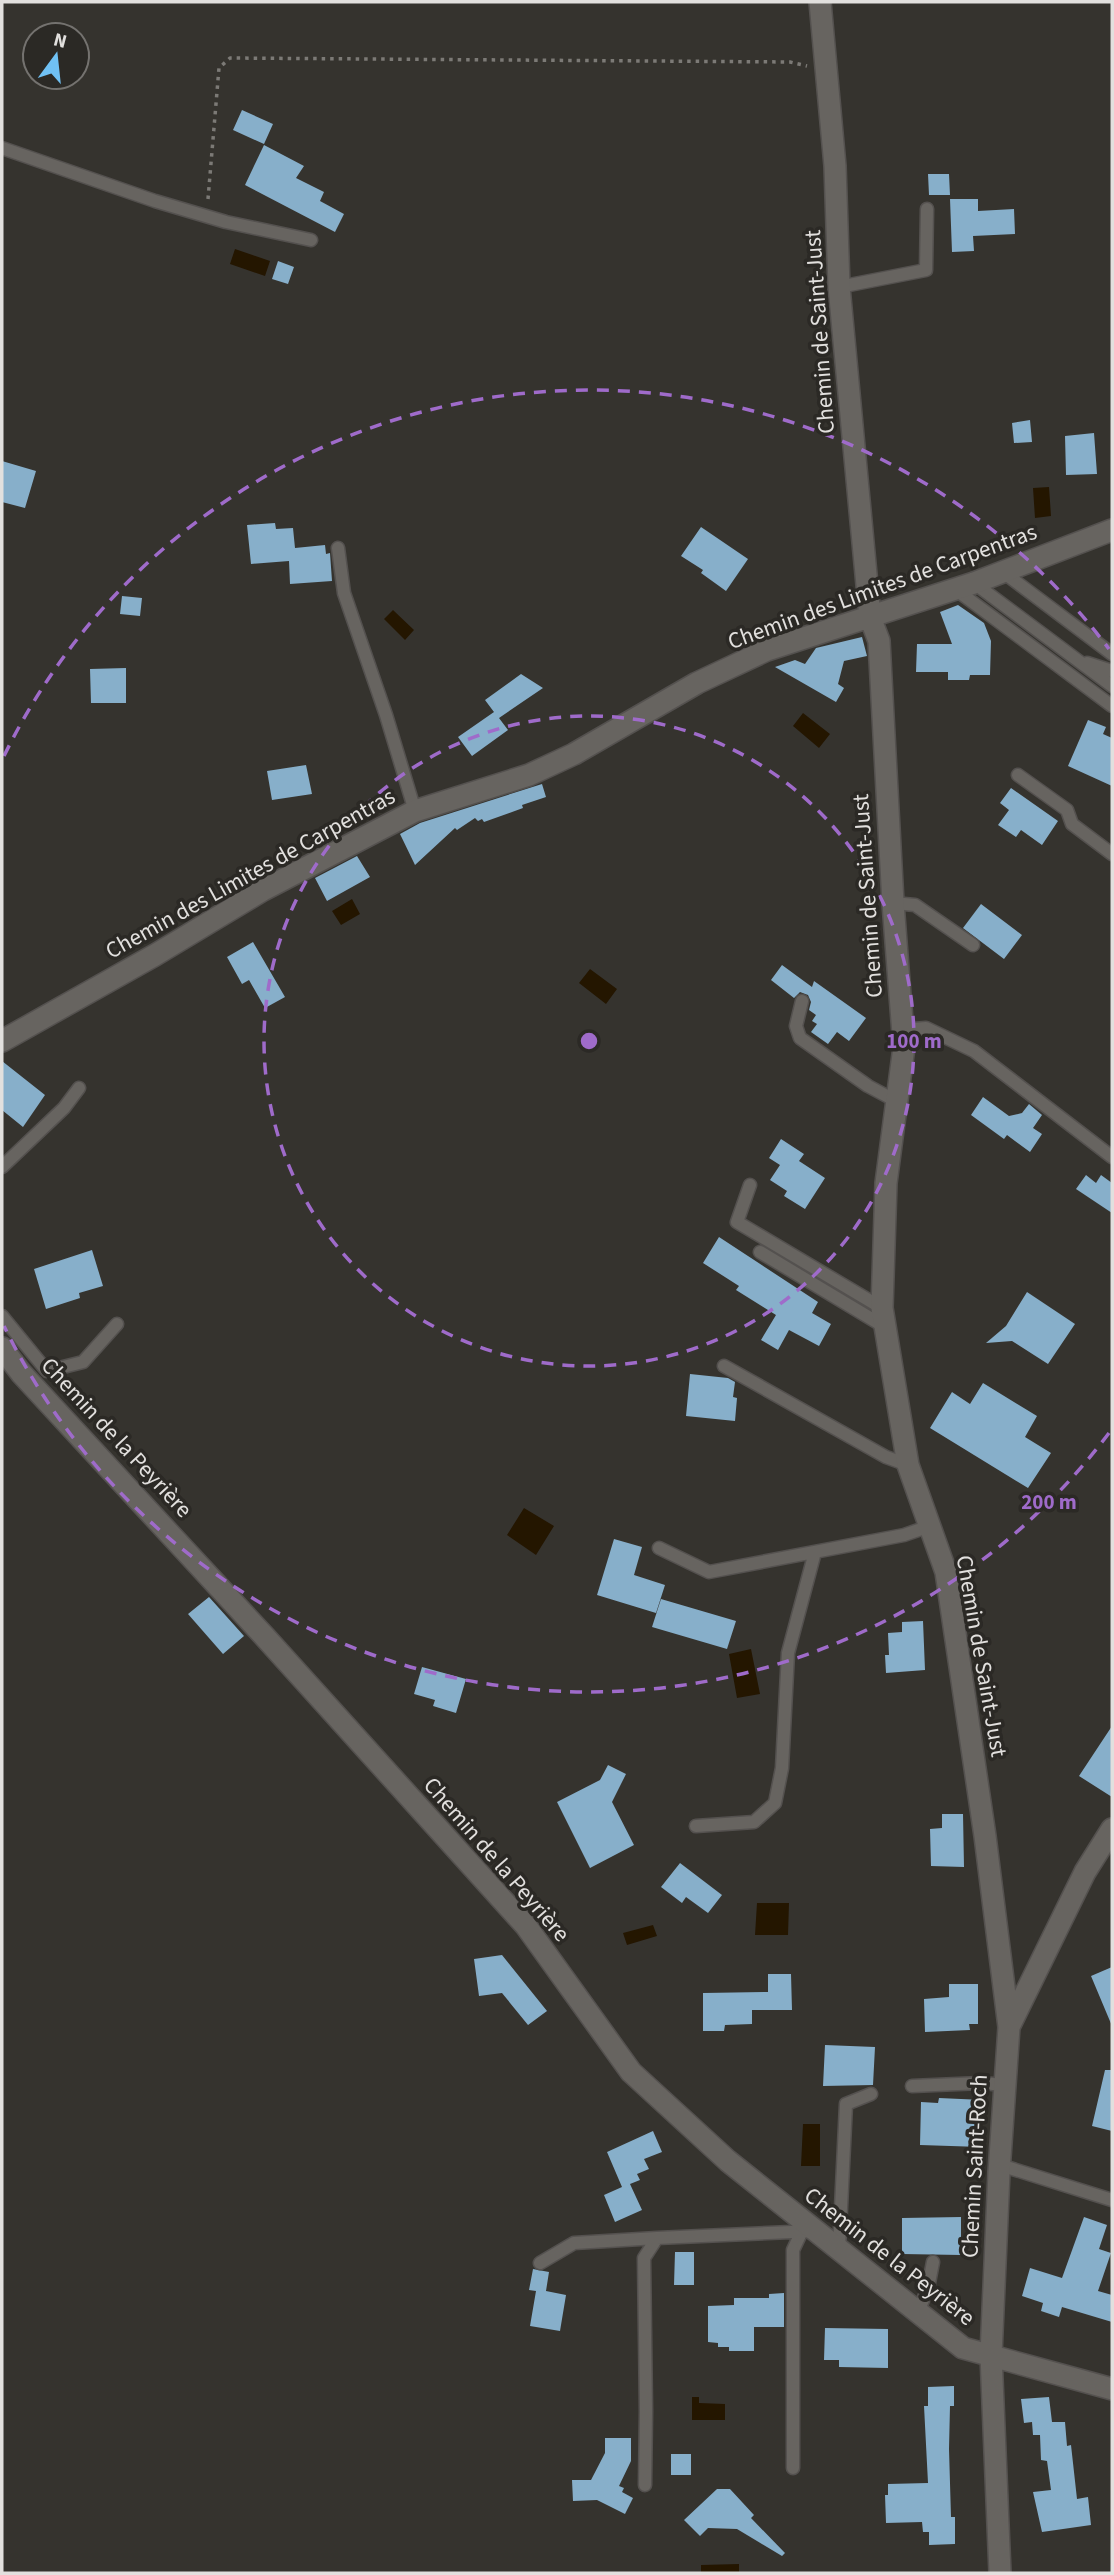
<svg xmlns="http://www.w3.org/2000/svg" width="1114" height="2575" font-family="'Source Sans 3',sans-serif">
  <style>
    .water { fill: #241600 }
    .building { fill: #87afca }
    .lines { fill: none; stroke-linecap: round; stroke-linejoin: round }
    .lane-casing { stroke: #54514f; stroke-width: 15 }
    .street-casing { stroke: #54514f; stroke-width: 24 }
    .path { stroke: #7c7a76; stroke-width: 3.5; stroke-dasharray: 3.5 5; stroke-linecap: butt }
    .lane { stroke: #676460; stroke-width: 12 }
    .street { stroke: #676460; stroke-width: 21 }
    .ring { fill: none; stroke: #9f6bca; stroke-width: 3.5; stroke-dasharray: 12 9 }
    .labels { text-anchor: middle; stroke-width: 7; stroke-linejoin: round; paint-order: stroke }
    .street-label { font-size: 23px; fill: #e2e0de; stroke: #2b2925 }
    .centre { fill: #9f6bca; stroke: #2b2925; stroke-width: 3.5 }
    .ring-label { font-size: 21px; text-anchor: middle; font-weight: bold; fill: #9f6bca; stroke: #2b2925; stroke-width: 7; stroke-linejoin: round; paint-order: stroke }
  </style>
  <rect width="100%" height="100%" fill="#35332e"/>
  <path class="water" d="M235,249L270,261L265,276L230,264Z
    M1049,487L1051,516L1035,518L1033,488Z
    M393,610L414,630L405,640L384,619Z
    M803,713L830,734L819,748L793,726Z
    M352,899L360,914L341,925L332,911Z
    M590,969L617,989L606,1004L579,983Z
    M524,1508L554,1526L536,1555L507,1535Z
    M751,1649L760,1694L737,1698L729,1654Z
    M757,1903H789L788,1935H755Z
    M653,1925L657,1936L627,1945L623,1933Z
    M803,2124H820V2166H801Z
    M692,2397H699V2403L725,2404V2420H692Z
    M739,2564V2573H701V2565Z"/>
  <path class="building" d="M242,110L273,124L264,144L233,130Z
    M264,145L304,166L296,178L324,192L320,201L344,214L335,232L245,185Z
    M928,174H949L950,195H929Z
    M950,199H978V211L1014,209L1015,234L973,236L974,251L952,252Z
    M278,261L294,267L288,284L272,279Z
    M1030,420L1032,442L1014,443L1012,423Z
    M1094,433L1097,474L1066,475L1065,436Z
    M2,461L36,471L25,508L2,502Z
    M275,523L276,529L293,528L295,548L325,545L326,554L330,553L332,581L290,584L289,561L251,564L247,525Z
    M701,527L748,559L726,591L701,573L703,570L681,556Z
    M122,596L142,598L140,616L120,614Z
    M958,605L984,623L991,641L990,675H970L969,680H948V672H916L917,644H952L940,612Z
    M862,637L867,656L844,661L838,684L844,688L836,702L775,667L795,660L805,664L816,648Z
    M126,668V703H91L90,669Z
    M521,674L543,688L499,718L508,730L472,756L458,737L494,712L485,700Z
    M1088,720L1106,727L1103,734L1112,738V786L1068,766Z
    M306,765L312,794L272,800L267,771Z
    M542,784L546,797L522,805L523,808L484,822L482,819L478,821L475,818L457,830L455,828L415,865L400,834L420,823Z
    M1011,788L1058,821L1042,845L1021,830L1016,837L998,825L1009,810L1000,803Z
    M357,856L370,877L327,901L315,878Z
    M981,904L1022,935L1004,959L963,928Z
    M253,942L285,997L265,1008L249,980L242,984L227,957Z
    M782,965L812,987L814,981L866,1018L849,1041L837,1032L828,1044L811,1032L817,1024L812,1021L816,1015L809,1010L811,1002L808,995L800,992L794,998L771,980Z
    M2,1061L45,1095L23,1127L2,1110Z
    M983,1097L1009,1116L1022,1113L1029,1104L1042,1115L1033,1128L1042,1134L1030,1152L1007,1135L1004,1139L971,1115Z
    M781,1139L804,1154L799,1161L825,1178L805,1209L784,1196L787,1191L770,1180L780,1165L769,1158Z
    M1086,1175L1096,1183L1101,1175L1112,1183V1213L1076,1189Z
    M719,1237L818,1302L812,1313L831,1324L819,1346L789,1330L778,1350L761,1340L776,1315L736,1290L739,1286L703,1263Z
    M92,1250L103,1286L79,1293L80,1298L46,1309L34,1269Z
    M1027,1292L1075,1324L1048,1364L1012,1341L986,1343L1006,1326Z
    M690,1374L728,1378L735,1382L733,1397L737,1398L735,1421L686,1416Z
    M983,1383L1037,1416L1025,1437L1051,1453L1028,1488L930,1428L952,1392L970,1404Z
    M614,1539L642,1547L634,1575L665,1585L656,1613L597,1595Z
    M209,1597L244,1636L223,1654L188,1614Z
    M661,1599L736,1621L727,1649L652,1627Z
    M923,1621L925,1670L886,1673L885,1655H889L888,1633L902,1632V1622Z
    M422,1667L466,1679L456,1713L433,1706L435,1700L414,1694Z
    M1112,1726V1797L1079,1776Z
    M608,1765L626,1774L612,1802L634,1845L590,1868L557,1802L600,1780Z
    M942,1814H963L964,1867L931,1866L930,1829L942,1828Z
    M680,1863L722,1895L708,1913L686,1897L682,1903L661,1887Z
    M502,1955L547,2011L528,2025L502,1993L479,1996L474,1959Z
    M1112,1967V2026L1091,1976Z
    M768,1974H791L792,2010H752V2024L725,2025L724,2031H703V1993L768,1992Z
    M949,1984H978V2024H969L970,2030L925,2032L924,1999L949,1997Z
    M825,2045L875,2047L873,2085L823,2086Z
    M1105,2070H1112V2131L1092,2126Z
    M939,2098L983,2100L981,2147L920,2145L921,2102L938,2103Z
    M653,2131L662,2152L644,2159L649,2169L637,2174L640,2180L630,2184L642,2210L615,2222L604,2195L622,2187L607,2152Z
    M961,2217V2255L902,2254V2218Z
    M1084,2217L1107,2225L1099,2249L1111,2253L1098,2291L1112,2295V2322L1062,2307L1059,2317L1041,2311L1043,2303L1022,2296L1030,2268L1062,2278Z
    M675,2252H694V2285H674Z
    M533,2269L549,2272L546,2291L566,2295L560,2331L530,2326L536,2291L529,2290Z
    M784,2293V2327H754V2351H729V2347H718V2343L708,2342V2306L734,2305V2298H769V2294Z
    M825,2328L888,2329V2368L839,2367V2360H824Z
    M954,2386V2406H950L949,2449L951,2517H955V2544L929,2545V2532H923L922,2522L886,2523L885,2495H888V2484L928,2483L924,2406H928V2387Z
    M1049,2397L1052,2422H1065L1067,2446L1071,2445L1077,2499L1088,2497L1091,2525L1042,2532L1033,2492L1051,2490L1047,2461L1041,2460L1040,2435H1033L1032,2422L1024,2423L1021,2399Z
    M605,2438H631V2461L619,2486L624,2488L622,2492L633,2498L625,2514L597,2500L573,2501L572,2480H591L605,2453Z
    M671,2454H691V2475H671Z
    M717,2489H730L754,2515L751,2518L785,2553L782,2556L737,2529L708,2528L700,2536L684,2520Z"/>
  <g class="lines">
    <g class="lane-casing">
      <path id="lane" d="M2,148L155,201L226,222L311,240
        M839,287L926,270L927,209
        M338,548L344,593L386,715L415,811
        M1003,572L1112,654
        M974,583L1112,686
        M955,589L1112,706
        M1087,663L1112,671
        M1018,775L1067,810L1072,824L1112,854
        M893,903L915,905L973,945
        M802,1001L796,1026L800,1038L868,1086L898,1102
        M902,1030L926,1028L974,1051L1112,1157
        M2,1167L64,1108L79,1088
        M750,1185L737,1222L882,1308
        M760,1252L885,1327
        M2,1316L47,1371L83,1362L117,1324
        M724,1366L886,1457L908,1465
        M659,1548L709,1572L904,1535L930,1526
        M696,1826L754,1822L775,1803L782,1768L788,1653L815,1552
        M912,2086L981,2083L1005,2085
        M1000,2165L1112,2200
        M839,2249L846,2104L871,2094
        M540,2263L574,2243L657,2238
        M918,2312L928,2288L933,2262
        M793,2468V2250L802,2231
        M645,2485L646,2411L644,2258L657,2238L815,2231"/>
    </g>
    <g class="street-casing">
      <path id="street" d="M820,2L835,166L839,287L870,617L879,641L893,903L904,1047L886,1183L882,1308L908,1465L946,1572L985,1836L1009,2027
        M2,1041L155,955L263,890L415,811L529,775L574,754L697,683L767,650L974,583L1112,530
        M2,1348L21,1373L265,1637L526,1926L631,2072L728,2161L963,2348L1112,2389
        M1000,2573L991,2355L999,2172L1009,2027L1085,1872L1112,1829"/>
    </g>
    <path class="path" d="M208,199L219,68L230,58L790,62L807,66"/>
    <use href="#lane" class="lane"/>
    <use href="#street" class="street"/>
  </g>
  <g class="ring">
    <circle cx="589" cy="1041" r="325"/>
    <path d="M1109 1433A651 651 0 0 1 4 1326M4 756A651 651 0 0 1 1109 649"/>
  </g>
  <g class="labels">
    <g class="street-label">
      <text transform="translate(819 332) rotate(-94)" y="8">Chemin de Saint-Just</text>
      <text transform="translate(882 586) rotate(-20)" y="8">Chemin des Limites de Carpentras</text>
      <text transform="translate(250 873) rotate(-29)" y="8">Chemin des Limites de Carpentras</text>
      <text transform="translate(867 896) rotate(-94)" y="8">Chemin de Saint-Just</text>
      <text transform="translate(117 1437) rotate(47)" y="8">Chemin de la Peyrière</text>
      <text transform="translate(982 1656) rotate(80)" y="8">Chemin de Saint-Just</text>
      <text transform="translate(497 1859) rotate(49)" y="8">Chemin de la Peyrière</text>
      <text transform="translate(974 2166) rotate(-87)" y="8">Chemin Saint-Roch</text>
      <text transform="translate(890 2256) rotate(38)" y="8">Chemin de la Peyrière</text>
    </g>
  </g>
  <circle cx="589" cy="1041" r="10" class="centre"/>
  <g class="ring-label">
    <text x="914" y="1048">100 m</text>
    <text x="1049" y="1509">200 m</text>
  </g>
  <rect width="1114" height="2575" fill="none" stroke="#e2e0de" stroke-width="7"/>
  <g transform="translate(56 56) rotate(15)"><circle r="33" fill="#2b2925" stroke="#74726f" stroke-width="2"/>
  <path d="M0-5L12 26L0 18L-12 26Z" fill="#70c1f4"/>
  <text y="-10" font-size="19" font-weight="bold" text-anchor="middle" fill="#e2e0de">N</text>
  </g>
</svg>
